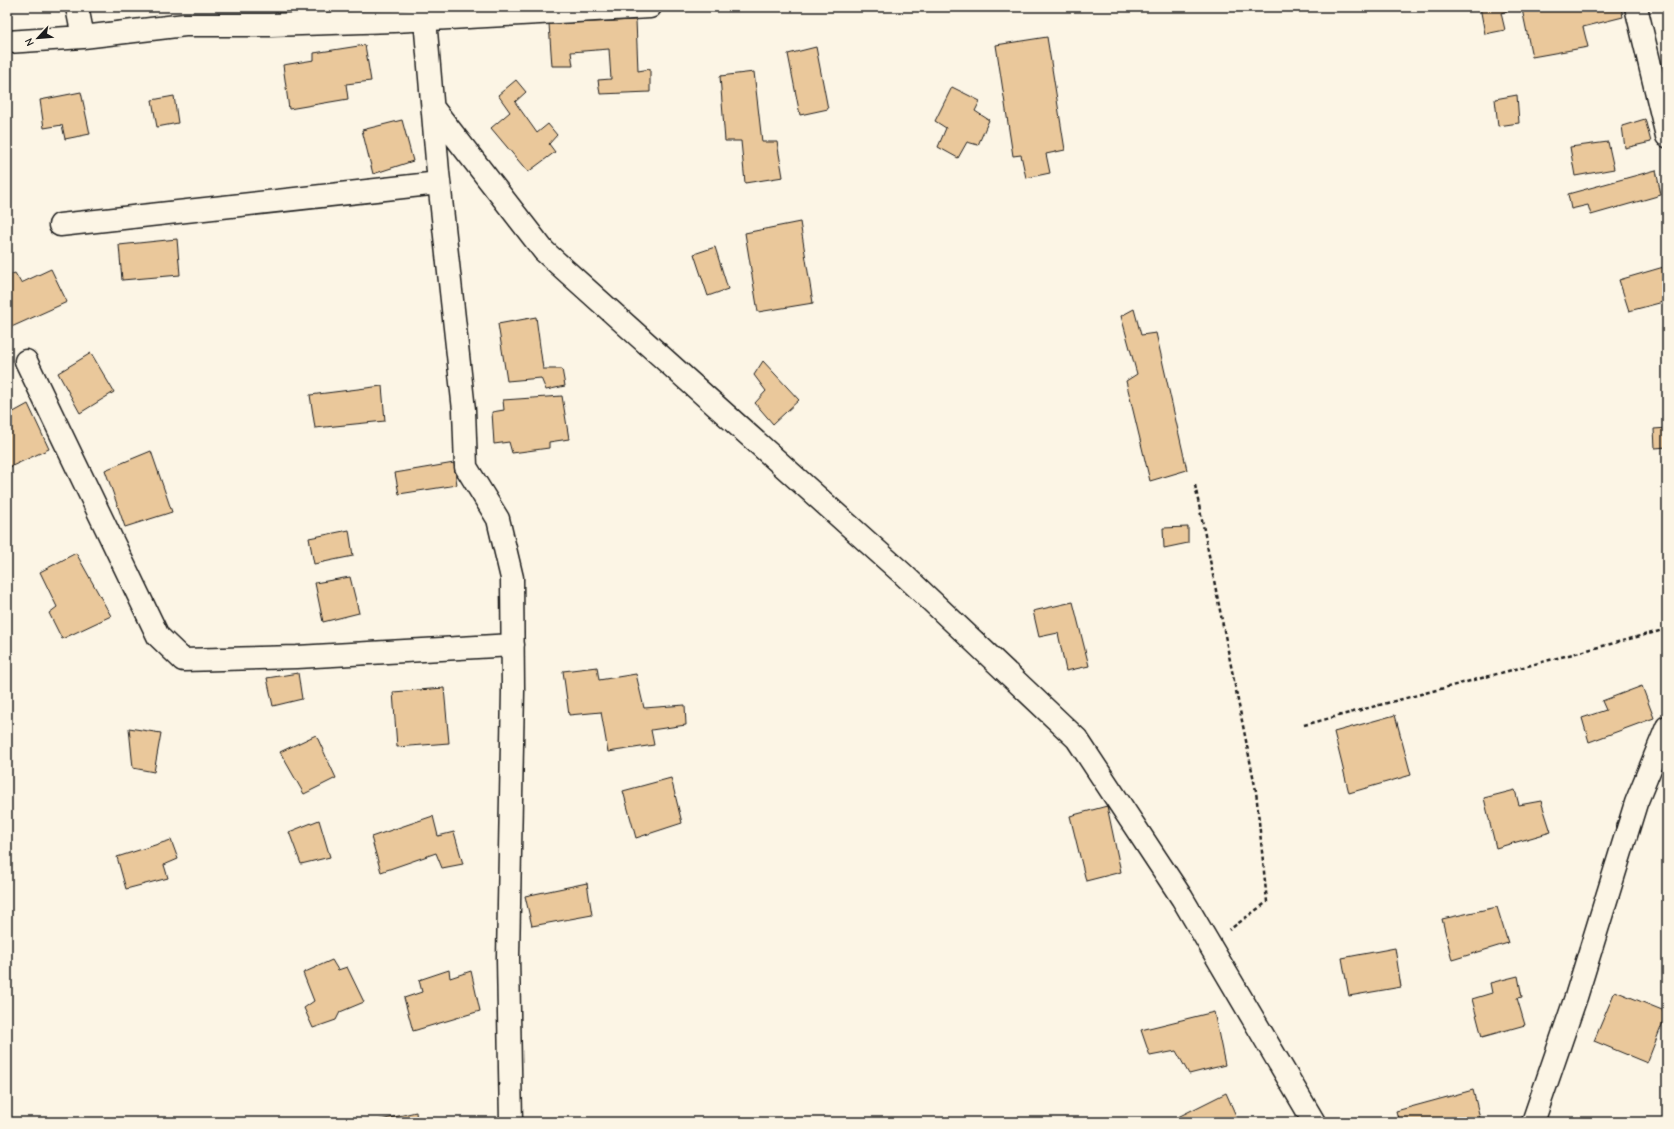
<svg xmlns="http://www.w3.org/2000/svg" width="1674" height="1129" font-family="'Comic Neue',sans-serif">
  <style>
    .building { fill: #eac89b; stroke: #1c1c1c }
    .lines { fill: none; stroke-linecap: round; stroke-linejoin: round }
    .minor-casing { stroke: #1c1c1c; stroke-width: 25 }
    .path { stroke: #1c1c1c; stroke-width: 2.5; stroke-dasharray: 4 3; stroke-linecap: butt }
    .minor { stroke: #fcf5e5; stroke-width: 22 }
  </style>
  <rect width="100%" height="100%" fill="#fcf5e5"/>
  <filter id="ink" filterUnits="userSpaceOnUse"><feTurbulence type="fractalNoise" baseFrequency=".025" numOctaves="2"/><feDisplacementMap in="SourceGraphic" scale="8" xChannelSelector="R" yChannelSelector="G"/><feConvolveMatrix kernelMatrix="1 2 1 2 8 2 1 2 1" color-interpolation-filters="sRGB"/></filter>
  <g filter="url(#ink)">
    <path class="building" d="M1480,7H1517V8L1501,13L1505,30L1485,34Z
      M1529,7H1621L1623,17L1583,27L1588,47L1532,57L1522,9Z
      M636,20L638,71L650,69V92L600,94L598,80L611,79L609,49L571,52L573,66H552L549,24Z
      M1047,37L1065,150L1046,154L1050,173L1026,178L1021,155L1013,156L996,45Z
      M365,45L371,81L346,84L348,99L289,109L283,65L314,60V53Z
      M816,47L828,109L800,115L788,54Z
      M754,72L762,142H777L783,177L745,183L741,141H725L720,76Z
      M516,80L526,92L515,102L537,133L548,124L557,135L549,144L555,152L528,172L491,128L510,112L498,95Z
      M952,87L980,101L975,111L989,120L978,145L967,142L958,158L938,147L946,128L935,121Z
      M81,92L90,134L65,139L62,125L44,128L40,100Z
      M1517,95L1519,123L1498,126L1495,99Z
      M174,96L178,123L157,127L152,100Z
      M1645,119L1651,142L1625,148L1622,126Z
      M402,120L413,161L373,174L362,130Z
      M1608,142L1614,169L1575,176L1570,147Z
      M1656,170L1661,195L1591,215L1588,205L1571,209L1568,194Z
      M800,222L813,303L758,312L745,233Z
      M177,239L180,275L122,280L119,245Z
      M715,247L728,289L708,296L694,254Z
      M1667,266V301L1629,311L1619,280Z
      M51,269L67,302L7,329V276L15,273L21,283Z
      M1134,309L1141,335L1156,333L1187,470L1150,481L1126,381L1137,374L1121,316Z
      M536,317L543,369H562L565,386L546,390L541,378L507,381L498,324Z
      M91,353L114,392L80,413L58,373Z
      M763,361L799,400L773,424L755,403L766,391L754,375Z
      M382,386L385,421L315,428L310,395Z
      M562,396L569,439L549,442V448L512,453L509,442L494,444L492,412L504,410L503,400Z
      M28,404L49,449L10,467L7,461V412L8,415Z
      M1667,428V447L1655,448L1654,429Z
      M151,451L172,512L125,527L105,470Z
      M454,463L457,485L399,494L395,473Z
      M1188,527V543L1164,548L1163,528Z
      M349,530L353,556L314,564L309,538Z
      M76,553L111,616L62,639L49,613L57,607L40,572Z
      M350,577L359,613L323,622L315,583Z
      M1073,602L1089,666L1066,671L1058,633L1039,637L1033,611Z
      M597,667L599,680L636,674L644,708L685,705L686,725L651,730L654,745L608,752L601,712L569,715L563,671Z
      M298,673L302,699L273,706L267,678Z
      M1642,686L1654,718L1589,742L1582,718L1606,710L1602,701Z
      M444,688L449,743L397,747L393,692Z
      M1395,715L1411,775L1349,793L1334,732Z
      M129,728L161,733L154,772L133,768Z
      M316,735L336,778L304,794L280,752Z
      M671,778L682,823L636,838L623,791Z
      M1515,790L1519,805L1541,801L1551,832L1496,848L1484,798Z
      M1107,806L1121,872L1086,881L1070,816Z
      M433,816L438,836L454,832L463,864L442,868L436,853L381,872L371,837Z
      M319,820L330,857L301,864L289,832Z
      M171,840L178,859L164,865L168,878L126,889L117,857Z
      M587,883L592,915L532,926L525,896Z
      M1497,907L1508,943L1452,960L1442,919Z
      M1395,948L1401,987L1349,996L1342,958Z
      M332,960L338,970L347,967L364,1002L340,1012L336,1020L313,1028L304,1008L314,1001L303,973Z
      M449,970L450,978L471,971L480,1011L413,1031L404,998L422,992L419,980Z
      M1518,976L1522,997L1517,998L1525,1025L1482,1037L1472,999L1492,993L1490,983Z
      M1615,991L1667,1012L1647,1063L1594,1041Z
      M1214,1012L1225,1065L1189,1074L1176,1051L1150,1056L1141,1030Z
      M1473,1090L1481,1122H1399L1396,1111Z
      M1226,1093L1237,1118L1231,1122H1181L1178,1117Z
      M416,1112L417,1122H372Z"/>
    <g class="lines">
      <g class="minor-casing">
        <path id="minor" d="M77,7L83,37
          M1636,7L1667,136
          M425,19L438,172L464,410L466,467L498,519L512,578L513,690L508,958L511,1122
          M7,42L83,37L185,25H270L394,21L650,7
          M433,108L544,251L903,574L1077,739L1182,898L1314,1122
          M60,225L439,183
          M26,361L158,636L183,660L297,657L513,645
          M1533,1122L1576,997L1636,803L1667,727"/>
      </g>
      <path class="path" d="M1195,485L1256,791L1267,902L1229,930
        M1304,725L1667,629"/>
      <use href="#minor" class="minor"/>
    </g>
  </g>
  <rect width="1674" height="1129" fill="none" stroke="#fcf5e5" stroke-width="24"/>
  <rect x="12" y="12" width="1650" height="1105" fill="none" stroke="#1c1c1c" stroke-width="1.5" filter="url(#ink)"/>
  <g transform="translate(38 38) rotate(244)" stroke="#fcf5e5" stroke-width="3" paint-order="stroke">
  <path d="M0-3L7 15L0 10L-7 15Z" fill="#1c1c1c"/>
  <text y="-6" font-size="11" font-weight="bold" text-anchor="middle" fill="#1c1c1c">N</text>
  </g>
</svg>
